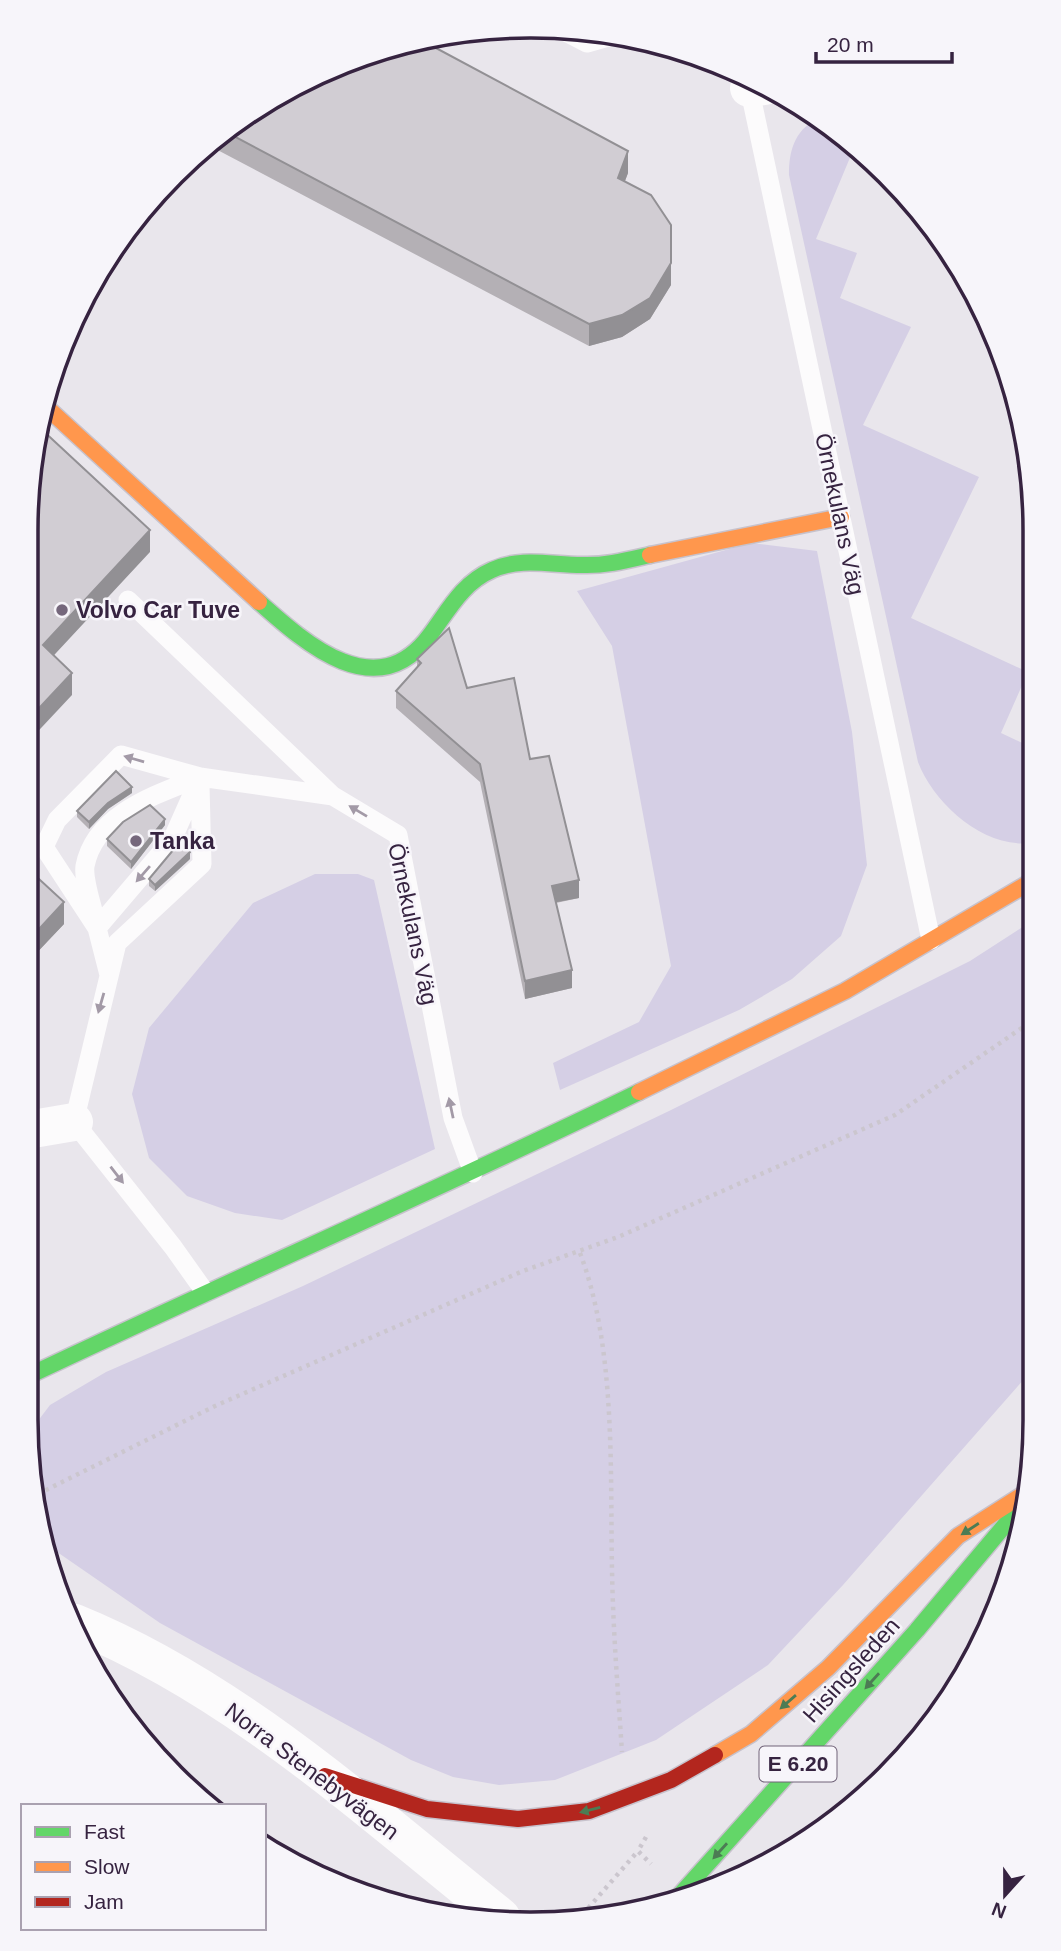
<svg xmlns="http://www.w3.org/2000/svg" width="1061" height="1951" font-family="Arial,sans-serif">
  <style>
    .green { fill: #d5cfe5 }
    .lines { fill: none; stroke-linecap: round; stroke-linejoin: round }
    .fast-casing { stroke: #c7c2cc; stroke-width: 19 }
    .slow-casing { stroke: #c7c2cc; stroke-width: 19 }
    .jam-casing { stroke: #c7c2cc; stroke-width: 19 }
    .path { stroke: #cbc6ce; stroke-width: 4.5; stroke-dasharray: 3.5 5; stroke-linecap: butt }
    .lane { stroke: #fcfbfc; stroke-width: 19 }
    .street { stroke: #fcfbfc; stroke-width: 38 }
    .fast { stroke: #63d668; stroke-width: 16 }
    .slow { stroke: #ff974d; stroke-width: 16 }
    .jam { stroke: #b3261e; stroke-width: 16 }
    .wall { fill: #b4b0b5 }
    .shaded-wall { fill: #929094 }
    .building { fill: #d1cdd3; stroke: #929094; stroke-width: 2 }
    .oneway { fill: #a39aa7 }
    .oneway2 { fill: #4c7c54 }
    .poi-dot { fill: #75677c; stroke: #f7f5fa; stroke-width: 2.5 }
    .labels { text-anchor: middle; stroke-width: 5; stroke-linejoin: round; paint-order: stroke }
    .shield { fill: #f7f5fa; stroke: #706278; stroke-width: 2 }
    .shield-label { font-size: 21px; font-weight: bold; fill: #362340 }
    .street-label { font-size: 23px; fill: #362340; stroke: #f7f5fa }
    .poi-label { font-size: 23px; font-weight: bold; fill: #362340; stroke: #f7f5fa; text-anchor: start }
    .rim { fill: none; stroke: #362340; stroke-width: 3.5 }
  </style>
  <rect width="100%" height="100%" fill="#e9e6ec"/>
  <path class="green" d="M816,119L854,148L816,239L857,253L840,298L911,327L863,425L979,477L911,618L1028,672L1001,733L1031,747L1032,843C984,849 934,804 918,762L789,175C789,151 794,132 816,119Z
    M751,543L817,551L852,732L867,865L841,936L792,979L739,1010L560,1090L553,1063L639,1022L671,966L612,646L577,591Z
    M315,874H358L374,880L435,1149L282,1220L235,1213L187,1196L149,1158L132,1094L149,1028L253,903Z
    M1032,921L1033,1369L843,1585L768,1665L656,1740L555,1780L499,1785L453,1777L411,1760L160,1623L47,1545L28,1434L50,1405L106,1372L303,1286L669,1111L970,961Z"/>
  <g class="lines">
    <g class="fast-casing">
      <path id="fast" d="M259,602C306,644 377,707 430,635C448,611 462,583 492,570C520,557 551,565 582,565C605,566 628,560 650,555
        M26,1377C230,1280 436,1191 639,1092
        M678,1897L917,1630L1026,1500"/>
    </g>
    <g class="slow-casing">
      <path id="slow" d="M43,404L259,602
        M650,555L841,517
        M639,1092L845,991L1032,881
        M715,1755L751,1734L828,1668L958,1536L1027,1492"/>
    </g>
    <g class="jam-casing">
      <path id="jam" d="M325,1776L427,1809L518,1819L589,1811L671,1780L715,1755"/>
    </g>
    <path class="path" d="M580,1253C616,1348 610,1469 612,1570C613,1631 618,1692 622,1752
      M38,1494L215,1406L523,1271L618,1237L895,1115L1032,1021
      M646,1837L638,1851L651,1864
      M577,1921L638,1851"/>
    <path class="lane" d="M560,29L587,43L615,35
      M748,82L931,940
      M128,600L333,796
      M200,785L202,864L117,943L74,1122L173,1247L205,1292
      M95,919C92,904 83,880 85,866C95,813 158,794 200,777
      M97,928L44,847L57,820L121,755L200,777
      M109,975L97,928L172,840L200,777L333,796L398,835L453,1118L473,1173"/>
    <path class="street" d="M749,88L765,86
      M27,1130L74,1122
      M75,1623C235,1688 367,1810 501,1917"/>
    <use href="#fast" class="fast"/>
    <use href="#slow" class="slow"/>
    <use href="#jam" class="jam"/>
  </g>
  <path class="wall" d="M223,131L628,173L625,181L671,285L650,319L622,337L589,346L208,145Z
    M417,659L467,688L530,759L579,898L556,903L572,988L525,999L480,782L396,708V691L417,667Z
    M132,793L108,809L89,829L77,817V811Z
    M165,825L131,869L107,846V839Z
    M190,859L155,891L149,886V879Z
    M27,868L64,924L28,962H27Z"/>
  <path class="shaded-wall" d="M628,151V173L618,199V178Z
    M671,225V285L650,319L622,337L589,346V324Z
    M150,530V552L43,667V645Z
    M72,673V695L27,743V721Z
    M132,787V793L108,809L89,829V822L108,803Z
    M165,819V825L131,869V862Z
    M190,852V859L155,891V885Z
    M579,880V898L552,903V886Z
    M64,902V924L28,962V941Z
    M572,970V988L525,999V981Z"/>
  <path class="building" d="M421,40L628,151L618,178L651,195L671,225V263L650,298L622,315L589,324L224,131L307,78L400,44Z
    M39,427L150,530L43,645L72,673L27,721V498Z
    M449,628L467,688L514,678L530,759L549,756L579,880L552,886L572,970L525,981L480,764L396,691L421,663L417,659Z
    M116,771L132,787L108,803L89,822L77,811Z
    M150,805L165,819L131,862L107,839L123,822Z
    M184,837L189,842L190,852L155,885L149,879Z
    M27,868L64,902L28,941L27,940Z"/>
  <defs><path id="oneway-solid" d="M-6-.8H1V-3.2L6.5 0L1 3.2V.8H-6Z" transform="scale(1.75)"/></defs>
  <g class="oneway">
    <use href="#oneway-solid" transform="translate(134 759) rotate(-164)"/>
    <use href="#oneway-solid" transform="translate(358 811) rotate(-149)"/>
    <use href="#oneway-solid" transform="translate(143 874) rotate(131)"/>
    <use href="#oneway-solid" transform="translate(101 1003) rotate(106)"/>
    <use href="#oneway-solid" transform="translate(451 1108) rotate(-102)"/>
    <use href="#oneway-solid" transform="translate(117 1175) rotate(52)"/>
  </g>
  <g class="oneway2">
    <use href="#oneway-solid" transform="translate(970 1529) rotate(147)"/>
    <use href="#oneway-solid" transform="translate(872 1681) rotate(132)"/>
    <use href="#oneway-solid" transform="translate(788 1702) rotate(139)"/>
    <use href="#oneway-solid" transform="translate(590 1810) rotate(166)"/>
    <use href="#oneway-solid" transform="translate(720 1851) rotate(132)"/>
  </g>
  <g class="poi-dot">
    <circle cx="62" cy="610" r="7"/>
    <circle cx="136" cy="841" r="7"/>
  </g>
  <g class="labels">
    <rect class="shield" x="759.5" y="1746.5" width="77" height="35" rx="5"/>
    <g class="shield-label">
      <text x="798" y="1771">E 6.20</text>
    </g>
    <g class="street-label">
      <text transform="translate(840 514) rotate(78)" y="8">Örnekulans Väg</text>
      <text transform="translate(413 924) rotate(78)" y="8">Örnekulans Väg</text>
      <text transform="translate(851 1670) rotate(-48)" y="8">Hisingsleden</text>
      <text transform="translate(312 1771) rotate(37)" y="8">Norra Stenebyvägen</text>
    </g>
    <g class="poi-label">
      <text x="76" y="618">Volvo Car Tuve</text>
      <text x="150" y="849">Tanka</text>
    </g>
  </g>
  <path d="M0 0H1061V1951H0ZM530 38H531A492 492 0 0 1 1023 530V1420A492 492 0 0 1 531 1912H530A492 492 0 0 1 38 1420V530A492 492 0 0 1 530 38Z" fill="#f7f5fa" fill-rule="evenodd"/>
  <path class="rim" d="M530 38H531A492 492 0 0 1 1023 530V1420A492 492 0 0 1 531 1912H530A492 492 0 0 1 38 1420V530A492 492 0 0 1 530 38Z"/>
  <rect x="21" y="1804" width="245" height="126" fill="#f7f5fa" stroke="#aaa1b0" stroke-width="2"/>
  <rect x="35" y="1827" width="35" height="10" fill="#63d668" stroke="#aaa1b0" stroke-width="2"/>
  <text x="84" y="1839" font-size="21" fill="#362340">Fast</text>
  <rect x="35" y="1862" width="35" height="10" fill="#ff974d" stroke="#aaa1b0" stroke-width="2"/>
  <text x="84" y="1874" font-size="21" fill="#362340">Slow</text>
  <rect x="35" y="1897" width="35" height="10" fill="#b3261e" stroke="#aaa1b0" stroke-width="2"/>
  <text x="84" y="1909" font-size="21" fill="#362340">Jam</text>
  <g transform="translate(1005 1895) rotate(201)" stroke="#f7f5fa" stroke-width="5" paint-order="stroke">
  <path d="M0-5L12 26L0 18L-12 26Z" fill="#362340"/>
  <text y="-10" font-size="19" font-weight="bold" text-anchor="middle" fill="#362340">N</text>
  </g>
  <path d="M816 52v10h136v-10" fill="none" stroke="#362340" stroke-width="3.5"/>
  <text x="827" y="52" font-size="21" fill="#362340" stroke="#f7f5fa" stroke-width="5" paint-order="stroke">20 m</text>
</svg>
